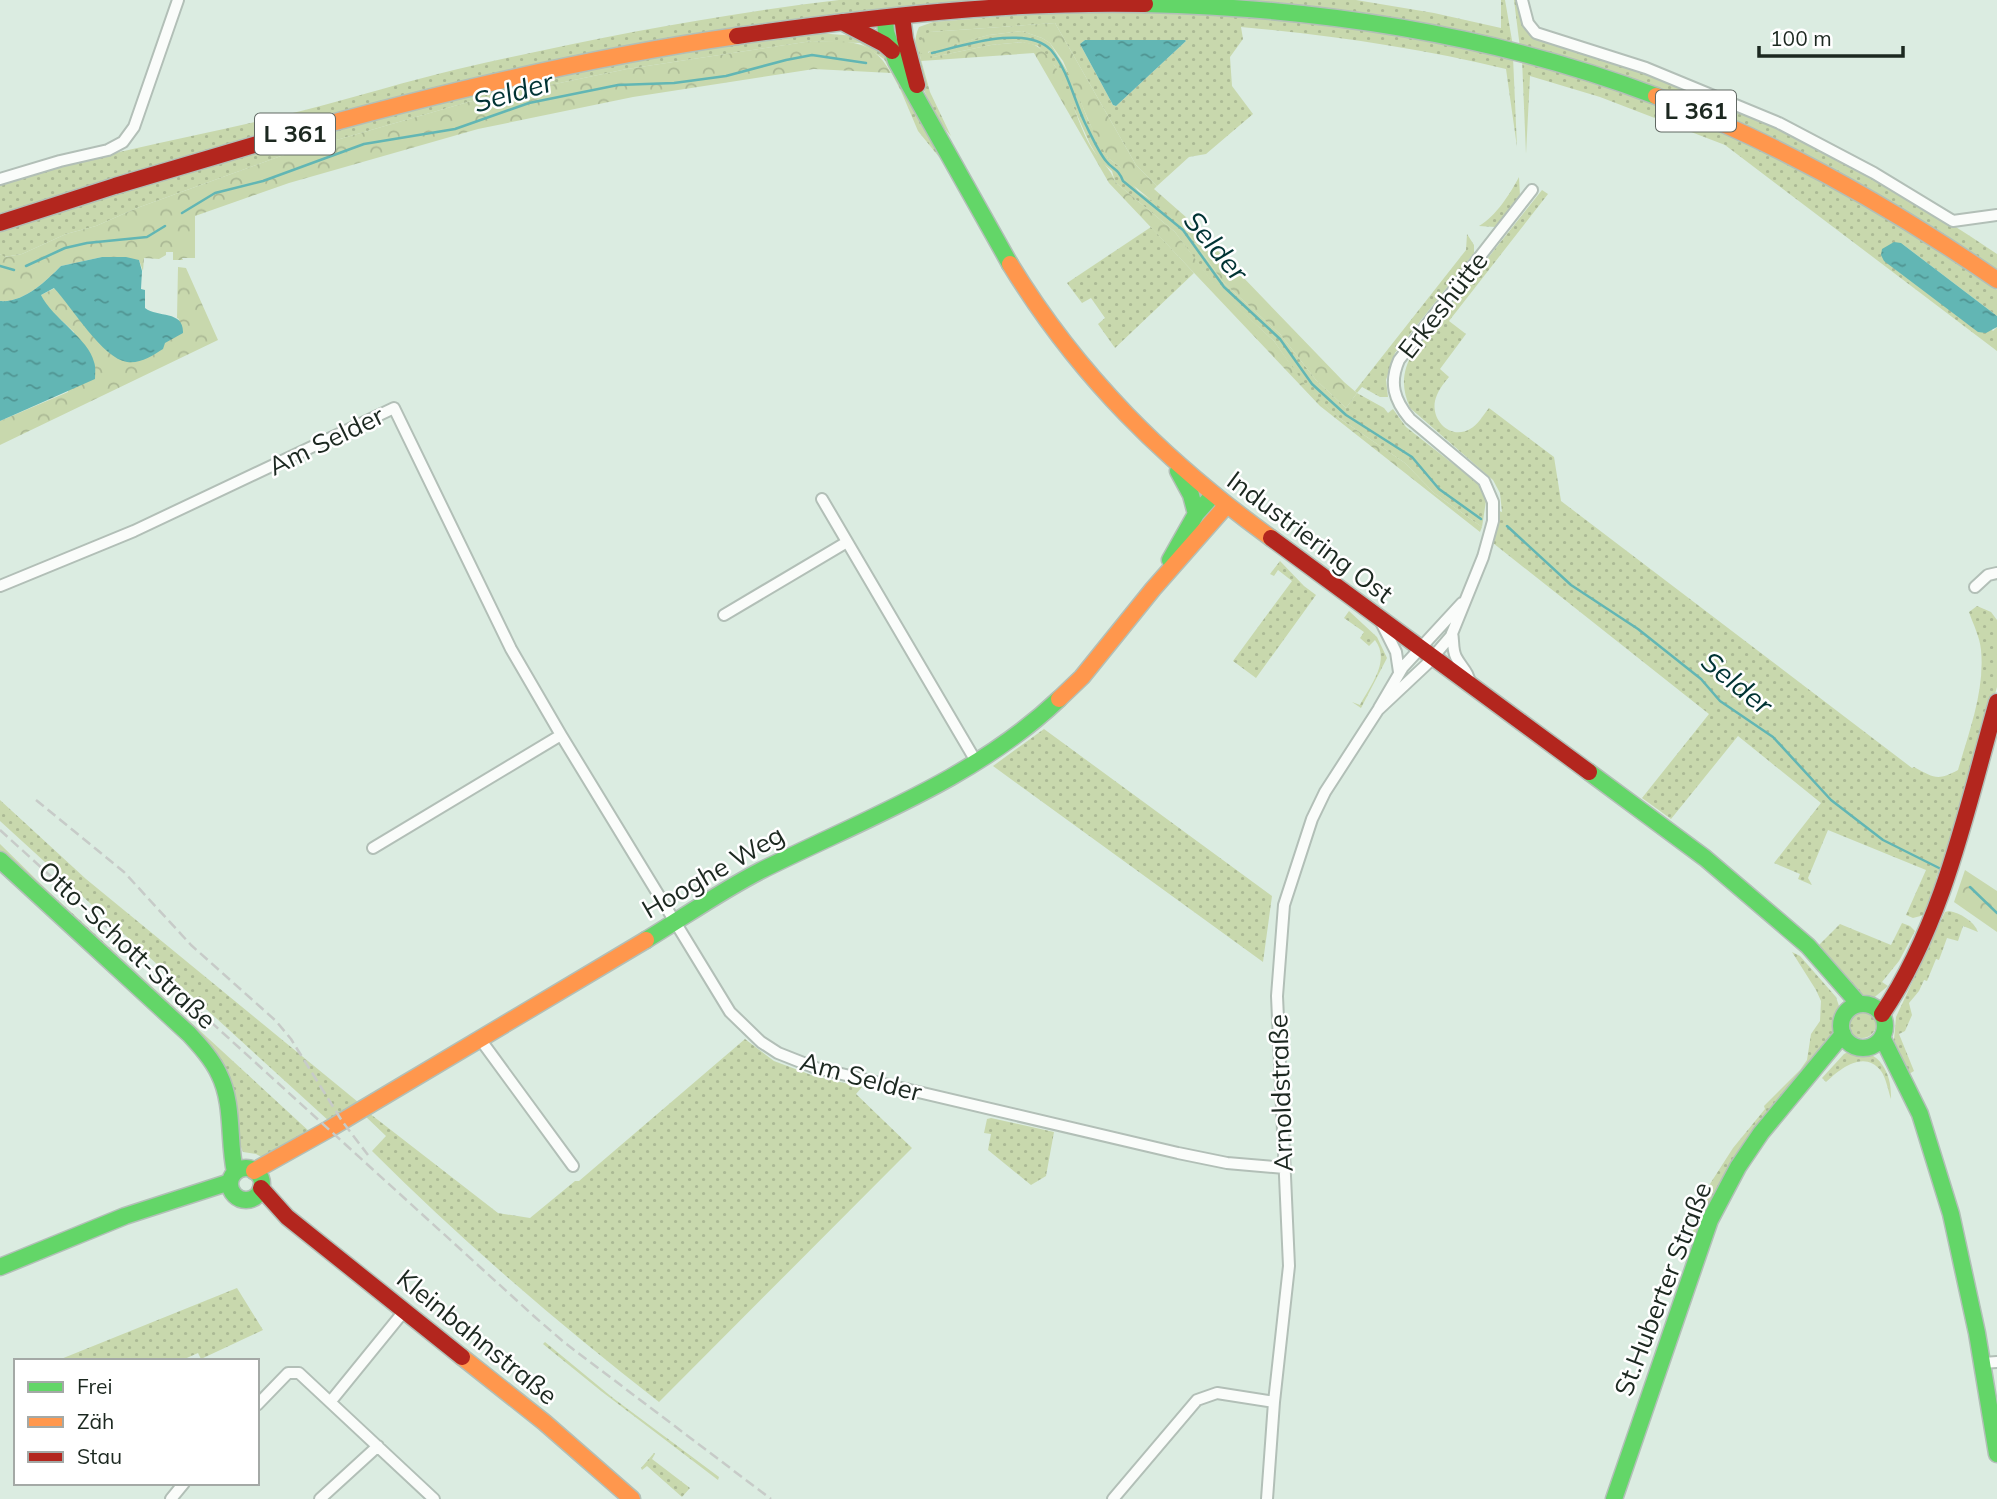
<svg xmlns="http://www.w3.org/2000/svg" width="1997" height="1499" font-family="Mulish,sans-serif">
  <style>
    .green { fill: url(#green-dots); fill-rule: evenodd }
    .forest { fill: url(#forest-crowns) }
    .water { fill: url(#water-ripples) }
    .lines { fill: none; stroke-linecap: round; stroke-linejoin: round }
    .stream { stroke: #62b6b4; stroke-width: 2.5 }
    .street-casing { stroke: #b2bfb7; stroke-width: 14 }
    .fast-casing { stroke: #b2bfb7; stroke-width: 19 }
    .slow-casing { stroke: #b2bfb7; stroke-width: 19 }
    .jam-casing { stroke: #b2bfb7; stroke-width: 19 }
    .street { stroke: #fafcfa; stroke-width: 10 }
    .fast { stroke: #63d668; stroke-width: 16 }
    .slow { stroke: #ff974d; stroke-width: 16 }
    .jam { stroke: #b3261e; stroke-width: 16 }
    .rail { stroke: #c7cbc8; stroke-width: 2.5; stroke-dasharray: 10 5; stroke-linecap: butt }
    .labels { text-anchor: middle; stroke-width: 5; stroke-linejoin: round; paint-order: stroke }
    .shield { fill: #fff; stroke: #606863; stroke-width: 2 }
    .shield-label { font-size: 24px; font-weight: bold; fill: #1c2820 }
    .street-label { font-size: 26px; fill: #1c2820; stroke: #fff }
    .water-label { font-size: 28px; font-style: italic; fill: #003334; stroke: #fff }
  </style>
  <defs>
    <pattern id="green-dots" width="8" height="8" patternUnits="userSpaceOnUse" patternTransform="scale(1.75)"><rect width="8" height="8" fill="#c8d8ad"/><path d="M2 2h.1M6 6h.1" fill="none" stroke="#abb995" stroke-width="1.8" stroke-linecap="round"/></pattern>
    <pattern id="forest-crowns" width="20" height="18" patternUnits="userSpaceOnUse" patternTransform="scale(1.75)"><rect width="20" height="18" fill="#c8d8ad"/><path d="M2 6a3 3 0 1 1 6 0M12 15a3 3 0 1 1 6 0" fill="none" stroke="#abb995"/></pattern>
    <pattern id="water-ripples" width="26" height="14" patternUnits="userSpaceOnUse" patternTransform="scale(1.75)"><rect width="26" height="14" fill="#62b6b4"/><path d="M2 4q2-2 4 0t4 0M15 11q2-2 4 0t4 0" fill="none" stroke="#509492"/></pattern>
  </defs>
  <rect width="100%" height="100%" fill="#dbece1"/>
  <path class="green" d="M839,0H1028L677,40L0,217V182C100,153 203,136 305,110C356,97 407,81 458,69C584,40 711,15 839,0Z
    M1204,0H1356L1434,13L1501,28V0H1505L1513,46Z
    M1514,0H1516L1528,32L1534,37C1571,49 1610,58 1646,72C1770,116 1888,181 1997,254V272L1798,152L1520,48Z
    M1180,10L1373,28L1513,57L1517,147L1506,69C1419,48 1331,35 1241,27L1243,39L1230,57L1232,86L1253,114L1206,154L1189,157L1157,186L1136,165L1055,23L930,32L928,53L932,50L989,35L1022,31L1042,38L1050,43L1072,79L1088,120L1108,158L1120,167L1138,191L1160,206L1183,226L1223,282L1280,334L1316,380L1346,408L1357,393L1355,391L1466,250L1467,234L1474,245V253L1395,353L1386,380L1388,397H1380L1362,387L1357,393L1384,408L1388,413L1393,409L1406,427L1480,485L1486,501L1482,527L1434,493L1405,463L1339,418L1307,389L1274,341L1217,289L1175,232L1115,182L1112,171L1100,161L1090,144L1055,66L1038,46L1022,42L991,45L933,57L920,56L930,92L951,136C930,114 905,56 919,27L933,22L1060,12ZM1085,40H1185L1186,41L1116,106L1113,105L1080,44Z
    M793,31L856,36L878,42L897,70L939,157L918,131L901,91L884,59L860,43L812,41L627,69L468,102L281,156L137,208L96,226L66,234L22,254L4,257L0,254V230L171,176L346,126L610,63Z
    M1522,59L1635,94L1787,158L1938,244L1997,290V316L1901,243L1993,331L1997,327V351L1725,145L1600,97L1530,76L1526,154Z
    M1519,177L1520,196L1495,227L1479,226C1496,216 1510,194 1519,177Z
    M1542,190L1548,194L1449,321L1466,334L1440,369L1449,377C1443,384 1437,392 1435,401C1431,421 1451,440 1470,429C1478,425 1483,415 1489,408L1554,457L1561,501L1912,768L1914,767C1934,778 1938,781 1958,770C1969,732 1985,690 1981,650C1980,637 1973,624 1969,612L1977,606L1991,612L1997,620V687L1959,824L1936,878L1940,884L1928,914L1913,918L1906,915L1926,870L1828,830L1808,878L1812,885L1798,879L1800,874L1774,863L1821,803L1738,736L1671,819L1642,798L1709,714L1493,543L1499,511L1502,512L1500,493L1493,480L1410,408C1401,387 1402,372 1413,352Z
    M1151,227L1194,273L1115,348L1098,324L1105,318L1091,298L1082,303L1067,283Z
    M1280,561L1304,586L1316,595L1256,678L1233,661L1292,581L1278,570L1274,576L1270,574Z
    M1349,611L1377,637L1387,658L1361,708L1352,702L1360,705C1370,686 1391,661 1375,640L1369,646L1360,638L1364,632L1344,618Z
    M1044,729L1272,896L1263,962L993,766Z
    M0,800L86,879L358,1102L330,1122L0,821Z
    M0,844L45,888L311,1133L267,1160L256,1154L243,1152L195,1031L0,851Z
    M1949,911C1960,913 1974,921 1978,932L1963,926L1958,941L1947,938L1939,960L1936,959L1927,981L1924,980L1919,991L1909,1003L1912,1015L1905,1031L1899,1034L1914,1071L1909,1074L1912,1081L1894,1040L1896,1017L1945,912Z
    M1902,923L1910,926L1915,931L1899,961L1882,982L1888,986L1871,1000L1860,999L1819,950V945L1840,924L1891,945Z
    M1792,952L1800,956L1836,997L1840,1009L1838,1033L1700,1232L1689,1243L1708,1187L1733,1148L1765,1109L1764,1106L1800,1070L1807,1060L1811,1034L1820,1021L1821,1001L1816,990Z
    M1848 1024a14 14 0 1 1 28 0a14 14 0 1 1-28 0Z
    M745,1039L774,1061L814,1076L862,1087L856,1094L912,1148L659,1402C559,1324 462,1241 372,1151L386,1136L364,1115L369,1113L498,1213L530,1218L575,1181H579Z
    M1854,1049C1881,1052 1892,1074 1891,1099C1888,1090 1886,1078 1881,1071C1864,1049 1840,1069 1826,1082L1822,1078L1844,1054Z
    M991,1118L1054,1132L1046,1176L1031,1185L988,1150L991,1134L984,1133L987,1119Z
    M237,1288L263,1330L201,1359L198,1353L180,1361H56Z
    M545,1342L613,1398L719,1477L718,1480L601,1391L543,1344Z
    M654,1453L655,1454L652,1459L690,1488L682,1497L647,1466L642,1470L641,1468Z"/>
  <path class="forest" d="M1055,23L1136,165L1157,186L1154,189L1187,218L1211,250L1215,248L1344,382L1357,393L1346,408L1316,380L1280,334L1223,282L1183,226L1123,177L1120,167L1108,158L1097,140L1063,61L1050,43L1042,38L1022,31L989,35L920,54C918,45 921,36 930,32Z
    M812,41C848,42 871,37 891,73L814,69L633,97L478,129L289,183L195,216V258H182L183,260H173V252H166V255L159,259L144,258L143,271L139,260L102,257L61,266C46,281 24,303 0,301V254L5,257L22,254L66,234L96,226L137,208L281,156L468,102L627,69Z
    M1023,42C1027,43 1034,44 1038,47C1064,64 1075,120 1091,147C1099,160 1111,168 1115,182L1175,232L1217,288L1274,341L1308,389L1339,418L1405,463L1434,493L1482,527L1480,532L1320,406L1109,183L1034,53L921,61L920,56L929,55L933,57L991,45Z
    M178,267L186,268L218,340L0,445V421L68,392L74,332L47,307L41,295L55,288L84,324L165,343L179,319L177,318Z
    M1965,870L1997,891V932L1954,902Z"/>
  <path class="water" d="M1085,40H1185L1186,41L1116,106L1113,105L1080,44Z
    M1894,242L1901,243L1997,316V327L1986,333L1978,332L1884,261L1881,255L1882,249Z
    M102,257H126L139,260L142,271L141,289L145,290V308C158,318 184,310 183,333L165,343L163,349C152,356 140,364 127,362C103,359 71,306 54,288L41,295C52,318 89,339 94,362C96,367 95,374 95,379L0,421V301C24,303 46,281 61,266Z"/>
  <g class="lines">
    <path class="stream" d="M932,53C962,46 1026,24 1051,50C1068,70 1074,100 1085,123C1091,135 1098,151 1106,161C1113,170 1118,168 1123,181L1183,230L1224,287L1280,339L1312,384L1346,415L1412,457L1439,489L1481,519
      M182,213L215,193L263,181L364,144L455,129L529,103L618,85L674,83L726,76L786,60L812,55L866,63
      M0,266L14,270
      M26,266L65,248L87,243L147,237L165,226
      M1507,526L1571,585L1638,629L1701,679L1720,701L1773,737L1831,800L1883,840L1941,869
      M1970,887L1997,913"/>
    <g class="street-casing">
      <path id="street" d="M1522,0L1528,23L1536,33L1646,68L1779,123L1874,173L1953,221L1997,215
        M0,179L60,161L108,150L123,142L134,127L178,0
        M822,499L977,763
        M0,586L134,531L394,408L511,649L561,735L730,1012L761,1042L778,1053L816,1068L1178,1153L1227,1163L1285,1168
        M1975,587L1988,575L1997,573
        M724,615L847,542
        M1380,620L1396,652L1399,672
        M1452,633C1454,641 1452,649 1456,657C1461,667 1469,672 1470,684
        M1379,708L1403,667L1462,603
        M373,848L561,735
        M480,1039L573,1166
        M1983,1363L1997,1362
        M331,1401L405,1310
        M257,1405L288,1373H299L434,1499
        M171,1499L184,1483
        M320,1499L378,1446
        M1113,1499L1197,1400L1217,1393L1274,1402
        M1267,1499L1274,1402L1289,1266L1277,996L1284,905L1312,819L1325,792L1378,710L1427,664L1451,636L1483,557L1493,521V502L1484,481L1410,419C1394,400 1389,383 1399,360L1532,190"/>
    </g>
    <g class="fast-casing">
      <path id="fast" d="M1145,4C1319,8 1493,34 1656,96
        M885,18L886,32L896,61L1010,264
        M1178,471L1191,495L1196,514
        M1170,560L1196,514L1213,495
        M1589,772L1705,858L1808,946L1859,1004
        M0,860L189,1034C200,1046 212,1059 219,1074C234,1104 228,1140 235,1172
        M646,940C684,917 721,891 760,871C862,820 975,779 1059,699
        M1841 1026a22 22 0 1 1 44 0a22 22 0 1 1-44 0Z
        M1882,1037L1920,1114L1951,1214L1977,1333L1997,1454
        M230 1184a16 16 0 1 1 32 0a16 16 0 1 1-32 0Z
        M0,1267L125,1216L230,1182
        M1614,1499L1710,1220L1738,1167L1761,1133L1843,1034"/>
    </g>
    <g class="slow-casing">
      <path id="slow" d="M1656,96C1778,143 1890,206 1997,280
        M281,137C430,95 583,58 737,36
        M1010,264C1079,377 1165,461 1271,538
        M1059,699L1082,677L1153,589L1226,506
        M254,1171L329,1129L646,940
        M462,1357L544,1422L632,1499"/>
    </g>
    <g class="jam-casing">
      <path id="jam" d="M902,16L905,39L917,85
        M842,22L884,44L892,51
        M737,36C872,17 1009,1 1145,4
        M0,223L115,186L281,137
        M1271,538L1589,772
        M1882,1014C1944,922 1967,807 1997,702
        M261,1188L287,1217L462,1357"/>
    </g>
    <use href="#street" class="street"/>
    <use href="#fast" class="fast"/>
    <use href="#slow" class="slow"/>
    <use href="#jam" class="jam"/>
    <path class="rail" d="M36,800L124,872L191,945L276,1021L291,1039L342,1121L368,1155
      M0,830L536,1318L565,1343L771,1499"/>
  </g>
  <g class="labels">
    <g class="shield">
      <rect x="1656" y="90.5" width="80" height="41" rx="5"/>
      <rect x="255" y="113.5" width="80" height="41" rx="5"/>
    </g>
    <g class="shield-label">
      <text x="1696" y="119">L 361</text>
      <text x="295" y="142">L 361</text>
    </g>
    <g class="street-label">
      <text transform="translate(1443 305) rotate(-52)" y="9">Erkeshütte</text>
      <text transform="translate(326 441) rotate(-26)" y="9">Am Selder</text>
      <text transform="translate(1310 537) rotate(37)" y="9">Industriering Ost</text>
      <text transform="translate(713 872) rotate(-30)" y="9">Hooghe Weg</text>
      <text transform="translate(127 945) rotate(43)" y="9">Otto-Schott-Straße</text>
      <text transform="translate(861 1077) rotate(15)" y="9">Am Selder</text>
      <text transform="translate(1281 1093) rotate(-92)" y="9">Arnoldstraße</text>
      <text transform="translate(1663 1289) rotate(-69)" y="9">St.Huberter Straße</text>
      <text transform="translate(477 1337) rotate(39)" y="9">Kleinbahnstraße</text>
    </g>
    <g class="water-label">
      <text transform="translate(513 92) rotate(-16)" y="10">Selder</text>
      <text transform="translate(1216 246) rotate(50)" y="10">Selder</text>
      <text transform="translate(1737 683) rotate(39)" y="10">Selder</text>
    </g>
  </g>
  <rect x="14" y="1359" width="245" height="126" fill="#ffffff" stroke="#a4a9a6" stroke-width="2"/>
  <rect x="28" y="1382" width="35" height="10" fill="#63d668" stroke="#a4a9a6" stroke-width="2"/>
  <text x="77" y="1394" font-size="21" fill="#1c2820">Frei</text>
  <rect x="28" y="1417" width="35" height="10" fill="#ff974d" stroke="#a4a9a6" stroke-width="2"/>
  <text x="77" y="1429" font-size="21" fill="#1c2820">Zäh</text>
  <rect x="28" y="1452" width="35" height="10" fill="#b3261e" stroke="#a4a9a6" stroke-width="2"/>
  <text x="77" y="1464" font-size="21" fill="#1c2820">Stau</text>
  <path d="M1759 46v10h144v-10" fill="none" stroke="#1c2820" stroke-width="3.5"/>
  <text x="1770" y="46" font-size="21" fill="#1c2820" stroke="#ffffff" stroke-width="5" paint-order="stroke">100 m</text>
</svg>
